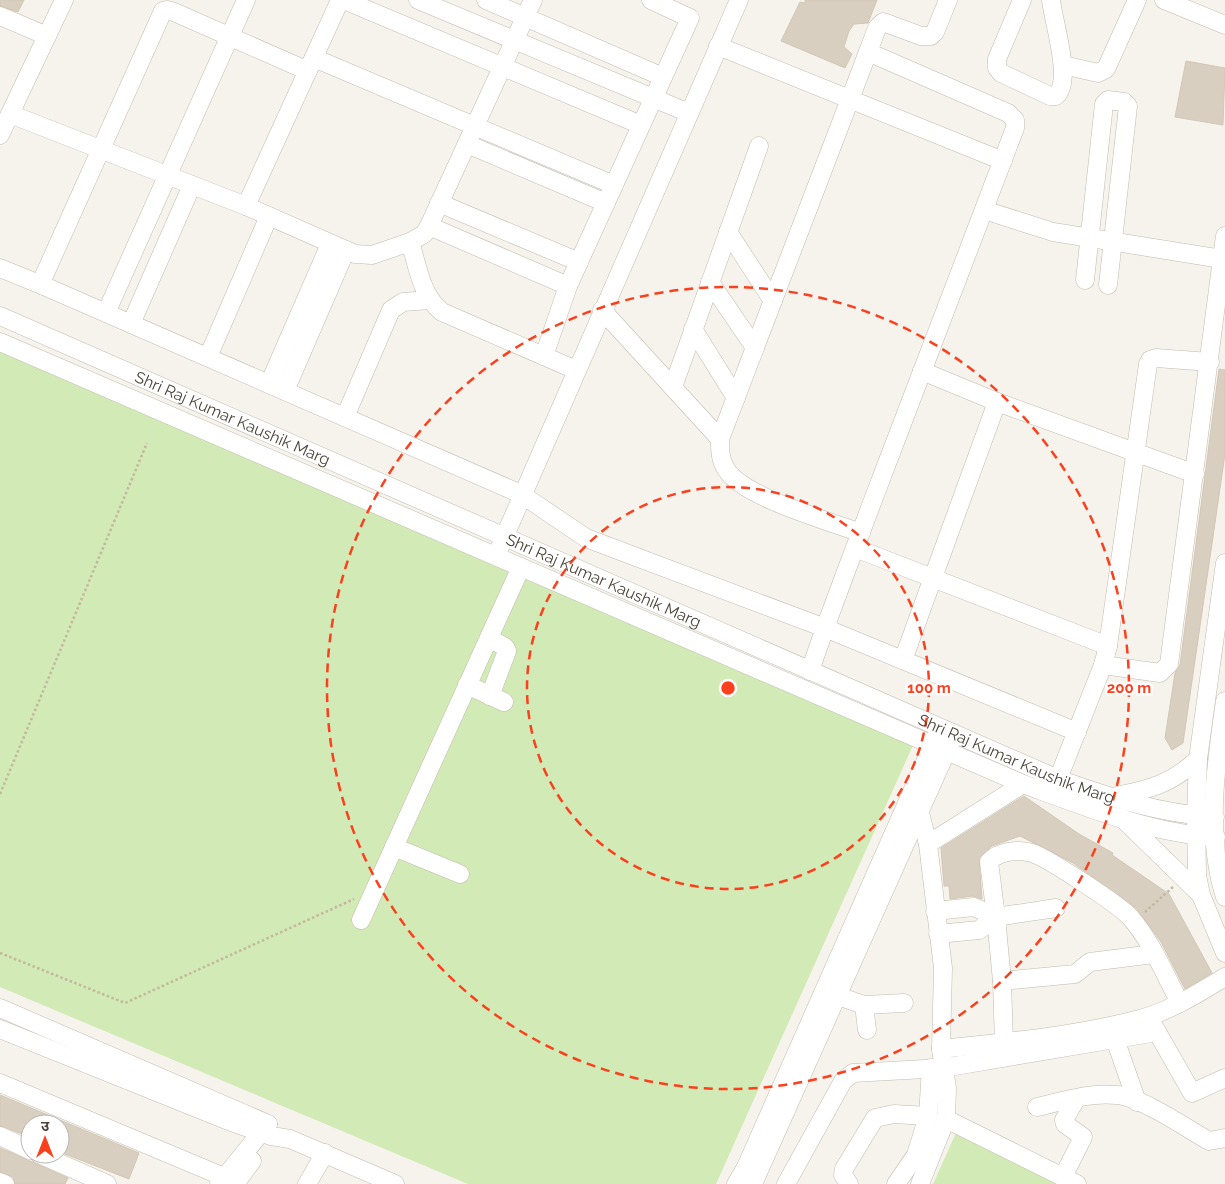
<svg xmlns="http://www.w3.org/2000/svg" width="1225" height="1184" font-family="Raleway,'Noto Sans Devanagari',sans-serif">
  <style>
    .park { fill: #d2eab5 }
    .building { fill: #d8cfc1; stroke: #d3c7b4 }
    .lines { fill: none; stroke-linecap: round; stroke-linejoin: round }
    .minor-casing { stroke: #c2bbae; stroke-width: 19 }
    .path { stroke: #c4b79f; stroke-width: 2.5; stroke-dasharray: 2.5 2.5; stroke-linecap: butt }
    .minor { stroke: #fff; stroke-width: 18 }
    .ring { fill: none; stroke: #fc3f1d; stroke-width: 2.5; stroke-dasharray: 9 6 }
    .labels { text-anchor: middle; stroke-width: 5; stroke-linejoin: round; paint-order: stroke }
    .street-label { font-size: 16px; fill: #4b4439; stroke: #fff }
    .centre { fill: #fc3f1d; stroke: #fff; stroke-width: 2.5 }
    .ring-label { font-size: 15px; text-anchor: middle; font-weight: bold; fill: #fc3f1d; stroke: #fff; stroke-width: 5; stroke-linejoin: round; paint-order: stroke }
  </style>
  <rect width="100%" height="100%" fill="#f6f3ec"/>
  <path class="park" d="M0,342L914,743L716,1184H468L0,987Z
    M956,1133L1061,1184H933Z"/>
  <path class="building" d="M0,0H24L18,12L0,6Z
    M805,0H877L868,23L854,24L849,31L844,47L852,54L845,68L781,41L800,2L805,3Z
    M1186,61L1225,68L1223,125L1175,117Z
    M1219,369L1225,370V454L1183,743L1172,750L1165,738L1175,673L1180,665Z
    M1024,796L1079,834L1113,853L1112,855L1169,894L1212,973L1185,989L1161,942L1137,909L1073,863L1020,836L992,846L979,858L982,899L973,896L950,899L949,886H944L941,848Z
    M0,1095L139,1153L129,1179L60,1152V1124H30V1137L0,1126Z
    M0,1148L10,1152L68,1178L65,1184H15L13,1177L0,1172Z"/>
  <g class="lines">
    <g class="minor-casing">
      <g id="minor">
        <path d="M344,0L641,125"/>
        <path d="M418,0L689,113"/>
        <path d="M486,0L663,77"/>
        <path d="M1022,0L997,59V68L1001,73L1050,96H1056C1073,81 1053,21 1051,0"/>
        <path d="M1164,0L1225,25"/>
        <path d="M0,16L47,36"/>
        <path d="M718,46L1003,161"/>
        <path d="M868,52L877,28L883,22L921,36H931L935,32L948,0"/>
        <path d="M314,58L614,185"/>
        <path d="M1063,65L1098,73L1106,69L1137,0"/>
        <path d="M308,71L174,12L167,10L163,11L43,278L44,286L521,494L586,538L825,628L1077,732"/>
        <path d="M10,114L246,206L355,254L372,255L410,242C418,267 421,295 442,312L576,370"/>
        <path d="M0,135L64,0"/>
        <path d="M467,144L606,203"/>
        <path d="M439,203L579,262"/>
        <path d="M246,206L340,0"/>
        <path d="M984,210L1053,232L1222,259"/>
        <path d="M429,226L568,286"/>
        <path d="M728,232L773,301"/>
        <path d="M410,242L424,234L429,226L533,0"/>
        <path d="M0,268L44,286"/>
        <path d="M1085,280L1104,104L1108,100L1124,102L1128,106L1108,285"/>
        <path d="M710,282L755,348"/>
        <path d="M602,310L720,439"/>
        <path d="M106,313L246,0"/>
        <path id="s1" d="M0,316L1058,779C1108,797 1161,814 1215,817"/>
        <path d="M131,324L192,185"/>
        <path d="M693,329L736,398"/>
        <path d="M0,342L1023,784C1083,806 1152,834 1216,837"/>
        <path d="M544,356L568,286L690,18L651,0"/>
        <path d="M208,357L269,216"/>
        <path d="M922,371L997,402L1195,474"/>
        <path d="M269,384L330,244"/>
        <path d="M673,387L759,146"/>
        <path d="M285,391L346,250"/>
        <path d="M345,417L391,310L403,302L429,300"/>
        <path d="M500,547L739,0"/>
        <path d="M855,548L1108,646"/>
        <path d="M1225,563L1198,759L1196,816L1197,875L1201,895L1225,953"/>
        <path d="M489,638L505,647L507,651L490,696"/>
        <path d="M903,660L997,402"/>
        <path d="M1103,665L1160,673L1169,664L1225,236"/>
        <path d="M810,671C832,606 857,543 881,479C926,362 971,245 1015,128V120L1008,113L868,52L720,439C720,450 720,460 726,469C742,497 829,521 861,533"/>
        <path d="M467,685L504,702"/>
        <path d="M1225,701C1216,764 1205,834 1225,897"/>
        <path d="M1058,779L1103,665L1108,646L1148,364L1150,360L1156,358L1210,362"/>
        <path d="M1116,796C1151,789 1171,784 1198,759"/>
        <path d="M919,809L928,844L943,968L941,1049L947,1088L946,1119L920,1184"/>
        <path d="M1122,818L1201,895"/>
        <path d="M928,844L1023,784"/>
        <path d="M394,847L460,874"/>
        <path d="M1056,908L996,917L1002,981L1075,974L1090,962L1154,954"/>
        <path d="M935,911L974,907L996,917L979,930L938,934"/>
        <path d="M996,917L989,862C998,851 1018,849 1032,853C1048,858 1119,905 1130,917C1152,942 1165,975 1180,1003"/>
        <path d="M361,920L521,567"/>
        <path d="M1002,981L1004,1043"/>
        <path d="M838,996L864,1005L904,1003"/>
        <path d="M864,1005L867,1030"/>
        <path d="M0,1008L268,1124"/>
        <path d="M1152,1023L1192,1093L1225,1078"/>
        <path d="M0,1029L226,1120L271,1136L290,1139L395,1184"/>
        <path d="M1115,1039L1137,1102"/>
        <path d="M941,1049C1008,1042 1075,1036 1140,1019C1170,1011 1199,993 1225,977"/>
        <path d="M0,1083L224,1177"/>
        <path d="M1037,1107C1063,1101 1090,1092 1117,1095C1139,1096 1188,1129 1209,1141L1225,1138"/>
        <path d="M946,1119L1077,1184"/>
        <path d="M0,1136L30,1150"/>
        <path d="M39,1154L107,1184"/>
        <path d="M1063,1177L1083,1137L1065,1124L1064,1120L1076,1099"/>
        <path d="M0,1182L5,1184"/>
        <path d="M219,1184L268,1124"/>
        <path d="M235,1184L252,1161"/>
        <path d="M307,1184L325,1153"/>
        <path d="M736,1184L746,1167L938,733"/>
        <path d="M753,1184L952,739"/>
        <path d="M786,1184L843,1081L853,1073L943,1068L1157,1032"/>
        <path d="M849,1184L843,1175L844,1169L875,1118L894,1114L928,1116L931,1068"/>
        <path d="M896,1184L916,1155L928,1116"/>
      </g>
    </g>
    <path class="path" d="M0,794L147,443
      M1145,912L1173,887
      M0,953L125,1003L354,899"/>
    <use href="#minor" class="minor"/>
  </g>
  <g class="ring">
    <circle cx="728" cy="688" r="201"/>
    <circle cx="728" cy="688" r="401"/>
  </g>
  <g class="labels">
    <g class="street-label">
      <text dy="6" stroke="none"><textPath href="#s1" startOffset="254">Shri Raj Kumar Kaushik Marg</textPath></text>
      <text dy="6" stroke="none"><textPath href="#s1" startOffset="659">Shri Raj Kumar Kaushik Marg</textPath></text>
      <text dy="6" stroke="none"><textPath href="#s1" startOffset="1109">Shri Raj Kumar Kaushik Marg</textPath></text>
    </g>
  </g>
  <circle cx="728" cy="688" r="8" class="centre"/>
  <g class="ring-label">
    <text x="929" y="693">100 m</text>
    <text x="1129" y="693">200 m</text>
  </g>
  <g transform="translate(45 1139)"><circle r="24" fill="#ffffff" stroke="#b7b4b0"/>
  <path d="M0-4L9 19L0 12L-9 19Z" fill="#fc3f1d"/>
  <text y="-8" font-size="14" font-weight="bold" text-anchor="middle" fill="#4b4439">उ</text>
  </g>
</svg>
